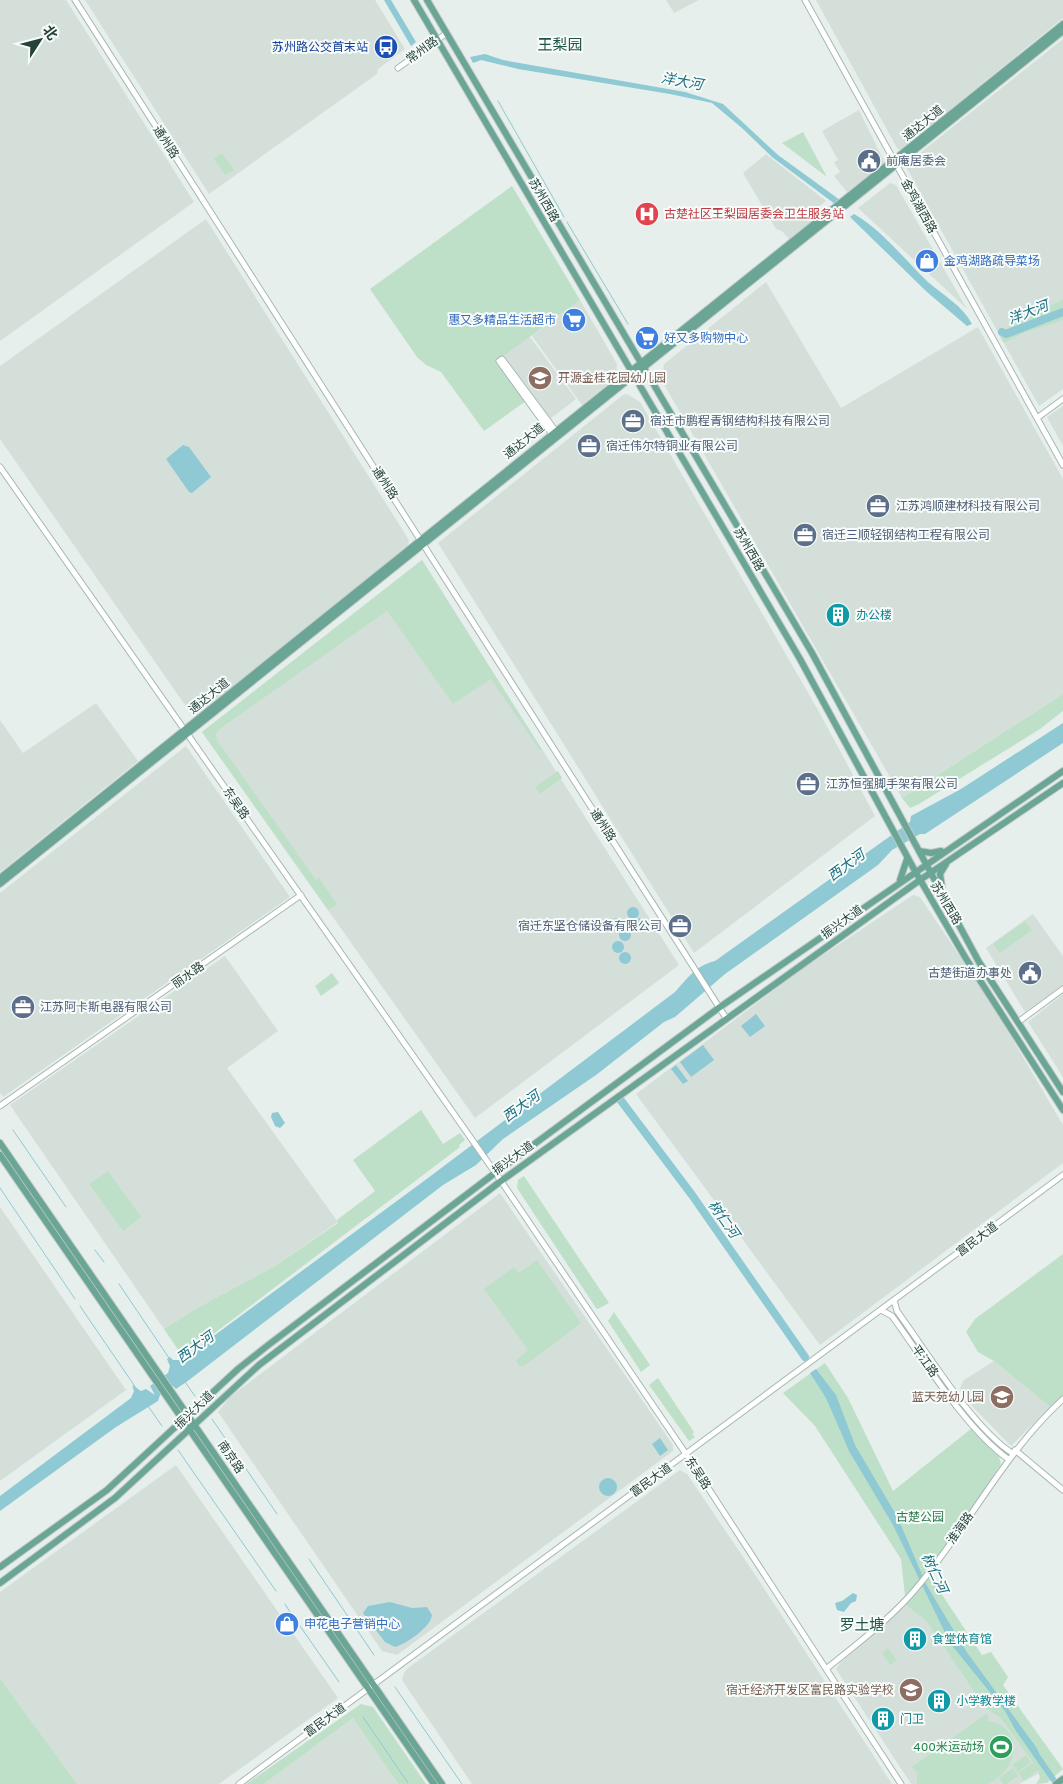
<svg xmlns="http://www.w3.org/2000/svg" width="1063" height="1784" font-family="Overpass,'Noto Sans SC',sans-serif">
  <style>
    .built { fill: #d4dfda }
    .green { fill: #bfe0c8 }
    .water { fill: #8ec9d4 }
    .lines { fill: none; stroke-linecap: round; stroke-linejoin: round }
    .stream { stroke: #8ec9d4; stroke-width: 1 }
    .river { stroke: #8ec9d4; stroke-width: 8 }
    .minor-casing { stroke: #a8b8b2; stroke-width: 7 }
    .major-casing { stroke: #c2cac8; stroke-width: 8 }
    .minor { stroke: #fff; stroke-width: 5 }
    .major { stroke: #6aa596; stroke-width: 6 }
    .labels { text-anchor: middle; stroke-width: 4; stroke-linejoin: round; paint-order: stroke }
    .transit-label { font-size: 12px; fill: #164399; stroke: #f7fbf9; text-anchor: end }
    .street-label { font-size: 12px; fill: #24423a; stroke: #f7fbf9 }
    .service-label { font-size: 12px; fill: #4e5e75; stroke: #f7fbf9; text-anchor: start }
    .health-label { font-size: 12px; fill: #be3a42; stroke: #f7fbf9; text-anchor: start }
    .shop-label { font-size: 12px; fill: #366cbe; stroke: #f7fbf9; text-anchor: start }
    .education-label { font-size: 12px; fill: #785e54; stroke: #f7fbf9; text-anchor: end }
    .culture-label { font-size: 12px; fill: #0d838f; stroke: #f7fbf9; text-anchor: start }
    .park-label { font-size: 12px; fill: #2d7a4b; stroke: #f7fbf9 }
    .leisure-label { font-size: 12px; fill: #27864d; stroke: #f7fbf9; text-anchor: end }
    .water-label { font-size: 14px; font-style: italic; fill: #1c6f80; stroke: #f7fbf9 }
    .quarter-label { font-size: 15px; fill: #1f5548; stroke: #f7fbf9 }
  </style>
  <rect width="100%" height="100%" fill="#e6efeb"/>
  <path class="built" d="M0,0H66L194,202L0,341Z
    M85,0H375L405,49L378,69L377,74L209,194Z
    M666,0H699L674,13Z
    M816,0H1063V18L900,150L897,148Z
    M1063,39V389L1039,406L905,165Z
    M859,110L884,161V164L847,192L834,176L840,172L834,162L838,160L822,131Z
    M766,154L826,201L818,207L822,213L789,239L782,231L776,229L743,173Z
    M890,183L896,185L967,309L858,208Z
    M206,219L409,540L408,545L194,718L0,439V366Z
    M766,282L841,408L978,327L1063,479V694L902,798L662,381L664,364Z
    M580,300L617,364L616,375L612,381L582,405L532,336Z
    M530,337L576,399L550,419L504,356Z
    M627,394L640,402L818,710L875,816L694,953L438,543L623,395Z
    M1063,406V446L1047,417Z
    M422,560L679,965L475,1118L202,732Z
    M96,703L138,761L0,872V720L23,753Z
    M186,746L290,897L3,1097L0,1093V893Z
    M913,895L920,897L991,1003L1063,1125V1163L820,1345L636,1094L805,967Z
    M1033,914L1063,956V985L1025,1012L986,948Z
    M225,956L278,1031L227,1068L338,1222L275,1266L197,1308L164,1329L10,1105Z
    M1063,994V1077L1028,1022Z
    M500,1193L673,1445V1451L397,1655L382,1651L218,1412L230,1397Z
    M0,1207L126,1390L0,1481Z
    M994,1361L1050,1407L1011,1446L974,1408L960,1388L964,1380Z
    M176,1465L338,1698L219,1784H0V1592Z
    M680,1470L687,1474L754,1573L892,1784H472L402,1680L404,1673L408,1668Z
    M906,1605L927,1622L984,1707L1001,1719L1040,1773L1019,1784H911L836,1669L841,1662Z
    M353,1718L398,1784H264Z"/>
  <path class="green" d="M803,132L827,177L782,143Z
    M222,153L234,170L225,175L214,159Z
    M512,186L580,300L497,361L526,401L484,431L441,372L426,365L417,357L370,289Z
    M1063,299V320L1023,333L1004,343L998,333Z
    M422,560L542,750L539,749L491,679L453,704L387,611L218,730L216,735L217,740L316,880L319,878L337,904L328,910L202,732Z
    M1063,694V711L1040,729L919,804L910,808L902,798Z
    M558,771L562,778L540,794L535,787Z
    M1025,921L1032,930L1000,953L993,944Z
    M332,973L339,983L321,996L315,986Z
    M421,1110L443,1144L460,1133L465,1140L459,1145L460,1147L183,1357L164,1329L197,1308L275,1266L338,1223L337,1220L375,1191L353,1160Z
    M108,1171L141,1217L123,1231L89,1184Z
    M524,1176L609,1303L598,1309L596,1308L517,1188L518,1180Z
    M1063,1254V1395L1050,1407L994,1361L978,1352L966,1332L975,1319Z
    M537,1260L581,1323L524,1366H519L516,1360L528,1350L484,1289L514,1267L519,1273Z
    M614,1312L650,1365L641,1372L608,1321Z
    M825,1363L848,1398L893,1491L972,1428L998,1453L1001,1464L960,1528L927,1572L982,1655L991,1652L1008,1677L1003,1685L1063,1769L1047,1783L1036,1784L1040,1778L1038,1770L1024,1781L1018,1773L1033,1763L1001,1719L984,1707L927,1622L906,1605L901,1559L815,1426L783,1393Z
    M658,1378L694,1432L692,1434L695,1437L689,1441L649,1385Z
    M888,1648L897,1660L890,1665L882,1653Z
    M0,1679L77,1784H0Z
    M361,1704L373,1707L426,1784H398L353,1718L264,1784H246Z
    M986,1714L989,1718L987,1721C1020,1725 1022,1760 997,1778C994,1780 991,1783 988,1784C973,1784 934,1784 917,1784V1772L912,1767Z
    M1026,1755L1031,1762L1018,1772L1012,1765Z
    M1013,1768L1018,1776L1007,1784H1003L999,1778Z"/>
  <path class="water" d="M384,0H391L416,42L411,46Z
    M485,54L503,60L685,92L723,104L778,155L840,200L835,204L772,157L742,128L712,103L670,94L518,69L481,60L473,63L470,57Z
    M854,214C882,230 905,260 928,282C944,296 962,305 972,324L967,326L927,292L850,217Z
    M183,445L189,447L211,477L192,493L189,492L166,459Z
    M1063,723V743L925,834H920L892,850L878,865L725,974L675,1017L664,1022L596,1075L503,1139L476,1165L443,1185L189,1380L176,1389L173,1386L160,1395L158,1401L116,1427L0,1511V1496L131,1398L134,1391L132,1385L141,1391L146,1389L155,1395L150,1386L168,1373L170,1366L167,1359L170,1357L173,1360H181L424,1181L675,992C688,978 695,966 715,961L910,822L911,816L961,789Z
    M627 913a6 6 0 1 1 12 0a6 6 0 1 1-12 0Z
    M634 924a6 6 0 1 1 12 0a6 6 0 1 1-12 0Z
    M611 924a6 6 0 1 1 12 0a6 6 0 1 1-12 0Z
    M619 935a6 6 0 1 1 12 0a6 6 0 1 1-12 0Z
    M612 947a6 6 0 1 1 12 0a6 6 0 1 1-12 0Z
    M619 958a6 6 0 1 1 12 0a6 6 0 1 1-12 0Z
    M756,1014L765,1026L750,1037L741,1026Z
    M703,1045L714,1060L691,1077L680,1062Z
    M676,1065L688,1081L683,1084L671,1069Z
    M278,1112L285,1123L280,1128L275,1126L271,1117L272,1113Z
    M816,1369L836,1395L855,1445L898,1518L926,1584L966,1651L1036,1747L1040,1755L1060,1784H1053L1016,1731L1005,1711L950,1643L893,1525L849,1451L826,1398L810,1373Z
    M660,1438L668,1450L660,1456L652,1444Z
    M599 1487a9 9 0 1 1 18 0a9 9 0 1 1-18 0Z
    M853,1593L857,1595L856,1601L851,1603L844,1612L837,1610L835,1603L842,1601Z
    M390,1602L412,1608L427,1607L432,1615C431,1627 406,1644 395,1647L385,1642L363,1613L368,1606Z"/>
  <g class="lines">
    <path class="stream" d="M498,101L564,217
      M567,222L628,324
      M13,1130L66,1207
      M0,1188L75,1299
      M95,1250L104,1262
      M119,1284L169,1358
      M80,1306L136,1388
      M185,1382L195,1396
      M148,1406L162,1426
      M212,1419L277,1514
      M178,1450L276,1591
      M309,1559L374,1655
      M285,1604L290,1612
      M300,1626L339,1682
      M395,1687L462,1784
      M363,1717L408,1783"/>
    <path class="river" d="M1002,332L1006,334L1063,312
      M619,1098L692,1195L805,1357"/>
    <g class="minor-casing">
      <path id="minor" d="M75,0L726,1018
        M805,0L1063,465
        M398,68L447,33
        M1037,418L1063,399
        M554,437L499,361L502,359L558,434
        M0,467L501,1181L686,1454L901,1784
        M1018,1022L1063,989
        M0,1106L301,895
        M894,1300L897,1311C927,1352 972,1427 1012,1453
        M881,1310L892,1316C924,1360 965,1428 1008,1459
        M1015,1450L1063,1490
        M826,1669C858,1643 893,1617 919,1585C970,1524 1004,1453 1063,1399
        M239,1784L1063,1175"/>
    </g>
    <g class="major-casing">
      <path id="major" d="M414,0L800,659L915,871L965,957L1063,1110
        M427,0L812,653L979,962L1063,1092
        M919,851L931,853L941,851
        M0,878L1063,24
        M900,880L907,859
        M0,884L1063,31
        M942,887L940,874L946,864
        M0,1143L442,1784
        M0,1155L434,1784
        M0,1567L107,1490L238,1369L267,1346L495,1173L720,1007L1063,771
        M0,1583L115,1498L259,1365L501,1181L920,880L1063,783
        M1056,1784L1063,1779"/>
    </g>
    <use href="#minor" class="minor"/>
    <use href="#major" class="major"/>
  </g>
  <defs>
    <g id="bus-disc" transform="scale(1.25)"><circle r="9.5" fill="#1a4fb4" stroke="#f7fbf9"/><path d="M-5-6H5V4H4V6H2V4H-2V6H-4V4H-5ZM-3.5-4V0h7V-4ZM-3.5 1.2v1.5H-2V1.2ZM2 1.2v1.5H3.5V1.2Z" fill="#fff"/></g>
    <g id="civic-disc" transform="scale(1.25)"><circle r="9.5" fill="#5c6f8a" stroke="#f7fbf9"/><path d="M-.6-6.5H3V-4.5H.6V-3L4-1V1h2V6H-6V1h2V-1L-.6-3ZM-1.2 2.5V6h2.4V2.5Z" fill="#fff"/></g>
    <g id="hospital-disc" transform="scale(1.25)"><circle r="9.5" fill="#e0444e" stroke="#f7fbf9"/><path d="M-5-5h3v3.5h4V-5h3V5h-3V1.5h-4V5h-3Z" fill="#fff"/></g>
    <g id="shop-disc" transform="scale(1.25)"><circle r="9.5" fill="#3f7fe0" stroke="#f7fbf9"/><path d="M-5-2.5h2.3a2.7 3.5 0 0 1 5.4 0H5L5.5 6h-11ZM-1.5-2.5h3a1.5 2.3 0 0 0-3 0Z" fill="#fff"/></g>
    <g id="supermarket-disc" transform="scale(1.25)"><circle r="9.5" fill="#3f7fe0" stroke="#f7fbf9"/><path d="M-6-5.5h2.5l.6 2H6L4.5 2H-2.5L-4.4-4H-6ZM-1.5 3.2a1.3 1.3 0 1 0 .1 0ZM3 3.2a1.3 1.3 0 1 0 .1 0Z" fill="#fff"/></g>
    <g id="school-disc" transform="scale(1.25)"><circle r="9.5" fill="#8d6e63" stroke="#f7fbf9"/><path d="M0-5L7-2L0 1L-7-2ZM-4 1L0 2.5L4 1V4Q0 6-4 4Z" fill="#fff"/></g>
    <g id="office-disc" transform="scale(1.25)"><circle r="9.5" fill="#5c6f8a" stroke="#f7fbf9"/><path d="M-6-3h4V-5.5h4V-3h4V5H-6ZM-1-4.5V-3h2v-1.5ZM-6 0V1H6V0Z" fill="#fff"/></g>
    <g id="building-disc" transform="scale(1.25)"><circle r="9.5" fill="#0f9aa8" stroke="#f7fbf9"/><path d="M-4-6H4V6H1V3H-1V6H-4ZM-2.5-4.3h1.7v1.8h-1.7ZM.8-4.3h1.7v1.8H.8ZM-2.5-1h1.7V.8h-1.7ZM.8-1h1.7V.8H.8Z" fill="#fff"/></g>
    <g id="stadium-disc" transform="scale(1.25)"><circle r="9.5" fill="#2e9e5b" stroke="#f7fbf9"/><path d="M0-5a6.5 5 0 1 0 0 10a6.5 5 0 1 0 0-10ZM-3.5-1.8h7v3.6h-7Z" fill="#fff"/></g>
  </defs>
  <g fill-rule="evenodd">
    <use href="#bus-disc" x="386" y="47"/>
    <use href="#civic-disc" x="869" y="161"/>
    <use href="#hospital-disc" x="647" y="214"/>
    <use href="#shop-disc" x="927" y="261"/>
    <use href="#supermarket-disc" x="574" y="320"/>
    <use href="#supermarket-disc" x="647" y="338"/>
    <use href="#school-disc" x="540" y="378"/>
    <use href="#office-disc" x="633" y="421"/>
    <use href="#office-disc" x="589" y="446"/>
    <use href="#office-disc" x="878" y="506"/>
    <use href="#office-disc" x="805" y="535"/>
    <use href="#building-disc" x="838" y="615"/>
    <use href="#office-disc" x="808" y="784"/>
    <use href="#office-disc" x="680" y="926"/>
    <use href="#civic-disc" x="1030" y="973"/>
    <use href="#office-disc" x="23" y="1007"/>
    <use href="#school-disc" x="1002" y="1397"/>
    <use href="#shop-disc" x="287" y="1624"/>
    <use href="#building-disc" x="915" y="1639"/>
    <use href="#school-disc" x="911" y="1690"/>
    <use href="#building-disc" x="939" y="1701"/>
    <use href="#building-disc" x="883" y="1719"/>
    <use href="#stadium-disc" x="1001" y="1747"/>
  </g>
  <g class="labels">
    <g class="transit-label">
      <text x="368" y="51">苏州路公交首末站</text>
    </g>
    <g class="street-label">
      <text transform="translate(422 50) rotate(-36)" y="4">常州路</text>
      <text transform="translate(923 123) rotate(-39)" y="4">通达大道</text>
      <text transform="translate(166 142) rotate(57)" y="4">通州路</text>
      <text transform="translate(544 200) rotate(60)" y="4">苏州西路</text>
      <text transform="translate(919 206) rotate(61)" y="4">金鸡湖西路</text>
      <text transform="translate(524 441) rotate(-39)" y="4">通达大道</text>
      <text transform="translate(385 483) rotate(57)" y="4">通州路</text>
      <text transform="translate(749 549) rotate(60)" y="4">苏州西路</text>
      <text transform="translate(209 696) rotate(-39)" y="4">通达大道</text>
      <text transform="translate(236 803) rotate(55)" y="4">东吴路</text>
      <text transform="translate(603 825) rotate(57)" y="4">通州路</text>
      <text transform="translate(946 903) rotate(59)" y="4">苏州西路</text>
      <text transform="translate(842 922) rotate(-36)" y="4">振兴大道</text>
      <text transform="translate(188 975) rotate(-35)" y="4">丽水路</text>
      <text transform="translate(513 1158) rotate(-36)" y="4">振兴大道</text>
      <text transform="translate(977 1239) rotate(-37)" y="4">富民大道</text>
      <text transform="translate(925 1361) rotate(54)" y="4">平江路</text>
      <text transform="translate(194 1410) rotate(-44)" y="4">振兴大道</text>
      <text transform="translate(231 1457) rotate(56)" y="4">南京路</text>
      <text transform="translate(698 1473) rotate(57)" y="4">东吴路</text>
      <text transform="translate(651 1480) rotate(-36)" y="4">富民大道</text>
      <text transform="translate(960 1528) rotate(-55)" y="4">淮海路</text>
      <text transform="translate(325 1720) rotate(-36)" y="4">富民大道</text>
    </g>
    <g class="service-label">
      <text x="886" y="165">前庵居委会</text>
      <text x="650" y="425">宿迁市鹏程青钢结构科技有限公司</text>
      <text x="606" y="450">宿迁伟尔特铜业有限公司</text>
      <text x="896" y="510">江苏鸿顺建材科技有限公司</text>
      <text x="822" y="539">宿迁三顺轻钢结构工程有限公司</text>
      <text x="826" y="788">江苏恒强脚手架有限公司</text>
      <text x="662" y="930" text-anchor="end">宿迁东坚仓储设备有限公司</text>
      <text x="1012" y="977" text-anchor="end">古楚街道办事处</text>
      <text x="40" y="1011">江苏阿卡斯电器有限公司</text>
    </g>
    <g class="health-label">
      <text x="664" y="218">古楚社区王梨园居委会卫生服务站</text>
    </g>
    <g class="shop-label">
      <text x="944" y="265">金鸡湖路疏导菜场</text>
      <text x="556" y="324" text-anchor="end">惠又多精品生活超市</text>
      <text x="664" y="342">好又多购物中心</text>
      <text x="304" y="1628">申花电子营销中心</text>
    </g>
    <g class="education-label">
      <text x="558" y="382" text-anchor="start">开源金桂花园幼儿园</text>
      <text x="984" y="1401">蓝天苑幼儿园</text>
      <text x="894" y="1694">宿迁经济开发区富民路实验学校</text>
    </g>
    <g class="culture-label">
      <text x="856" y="619">办公楼</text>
      <text x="932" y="1643">食堂体育馆</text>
      <text x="956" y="1705">小学教学楼</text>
      <text x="900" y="1723">门卫</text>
    </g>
    <g class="park-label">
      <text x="920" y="1521">古楚公园</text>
    </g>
    <g class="leisure-label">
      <text x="984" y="1751">400米运动场</text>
    </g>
    <g class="water-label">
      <text transform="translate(682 81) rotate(10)" y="5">洋大河</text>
      <text transform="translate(1028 312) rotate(-21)" y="5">洋大河</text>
      <text transform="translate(846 865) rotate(-36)" y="5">西大河</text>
      <text transform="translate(521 1106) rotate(-36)" y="5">西大河</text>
      <text transform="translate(724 1219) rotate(55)" y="5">树仁河</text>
      <text transform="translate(195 1347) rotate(-36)" y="5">西大河</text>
      <text transform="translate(935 1573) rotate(65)" y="5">树仁河</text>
    </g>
    <g class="quarter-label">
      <text x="560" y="50">王梨园</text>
      <text x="862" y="1630">罗土塘</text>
    </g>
  </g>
  <g transform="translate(40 40) rotate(54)" stroke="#f7fbf9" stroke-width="4" paint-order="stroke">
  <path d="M0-4L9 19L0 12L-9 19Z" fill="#24423a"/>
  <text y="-8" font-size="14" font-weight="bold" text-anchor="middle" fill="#24423a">北</text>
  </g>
</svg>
